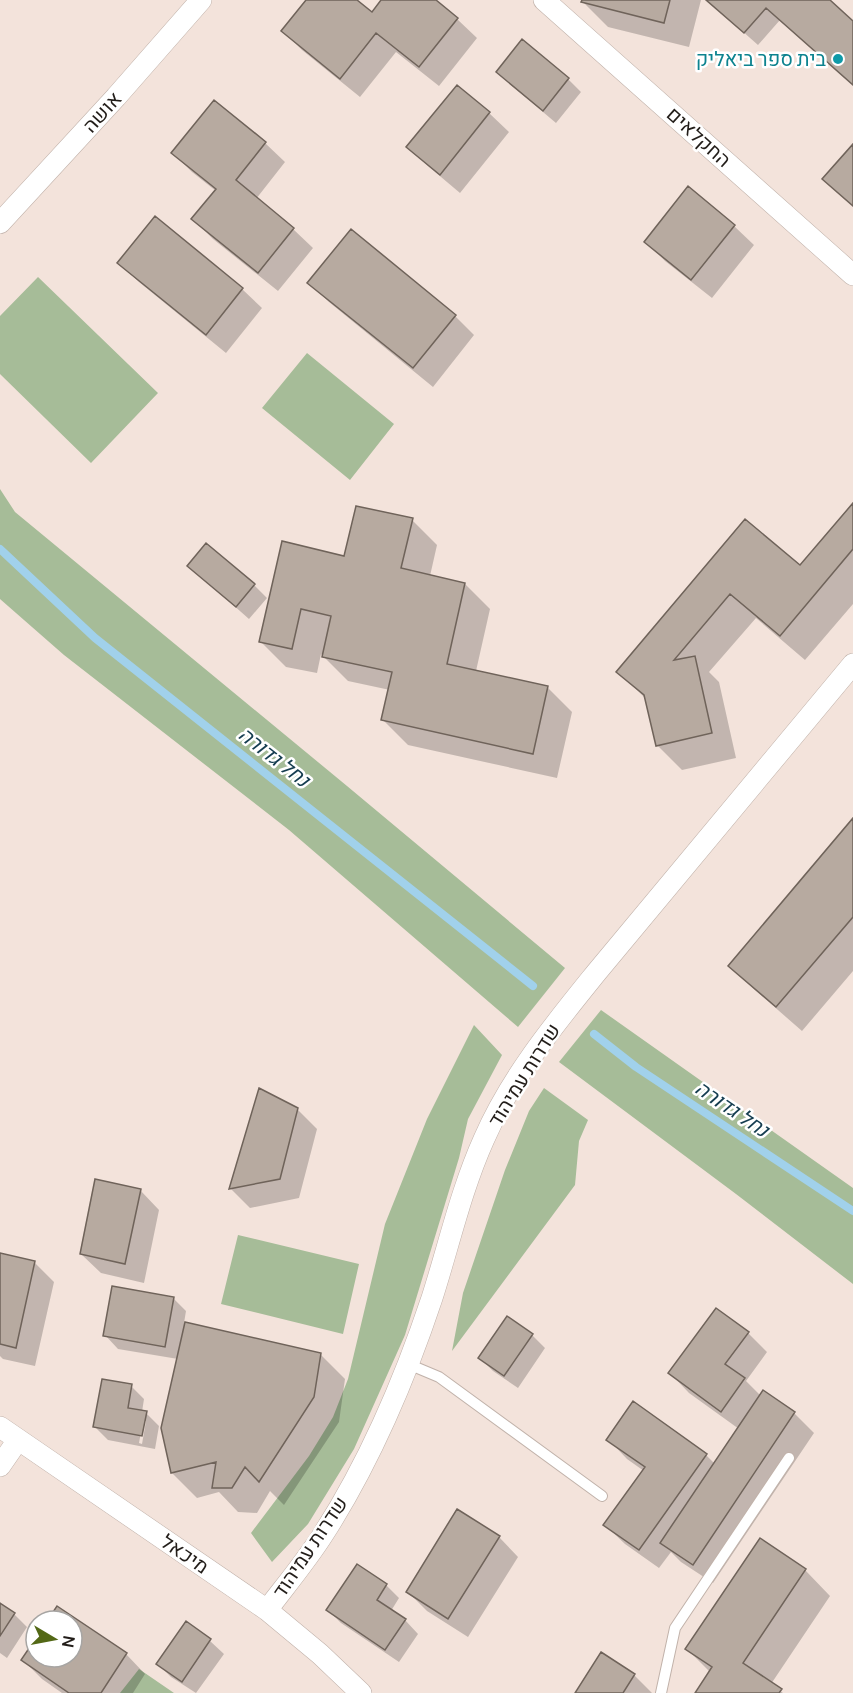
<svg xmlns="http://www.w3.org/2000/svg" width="853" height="1693" font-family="Manrope,Heebo,sans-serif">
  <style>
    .green { fill: #a6bc98 }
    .shadow { fill: #0003; fill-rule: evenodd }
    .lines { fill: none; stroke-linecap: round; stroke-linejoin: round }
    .stream { stroke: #a1d1eb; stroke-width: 8 }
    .building { fill: #b7aaa0; stroke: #6f635a; stroke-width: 1.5 }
    .service-casing { stroke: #c1b2aa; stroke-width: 12 }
    .minor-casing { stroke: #c1b2aa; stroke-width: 22 }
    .service { stroke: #fff; stroke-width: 10 }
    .minor { stroke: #fff; stroke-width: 21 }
    .culture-dot { fill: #0f9aa8; stroke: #fff; stroke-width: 2 }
    .labels { text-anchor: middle; stroke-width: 5; stroke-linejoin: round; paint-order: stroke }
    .culture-label { font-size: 20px; fill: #0d838f; stroke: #fff; text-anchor: end }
    .street-label { font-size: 20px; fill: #221d19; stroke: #fff }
    .water-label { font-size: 21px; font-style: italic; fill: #143c4f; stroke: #fff }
  </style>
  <rect width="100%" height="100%" fill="#f3e3db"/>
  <path class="green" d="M38,277L158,393L91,463L0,374V316Z
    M307,353L394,424L350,480L262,408Z
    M0,489L15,512L347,786L565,968L518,1027L289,830L64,655L0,599Z
    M601,1010L853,1188V1284L736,1194L559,1062Z
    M474,1025L502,1055L468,1119L459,1158L405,1335L354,1449L308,1524L272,1562L251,1533L309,1456L333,1417L348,1379L385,1224L427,1119Z
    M544,1088L588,1120L579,1141L575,1185L452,1351L463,1293L505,1170L529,1111Z
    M238,1235L359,1264L343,1334L221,1304Z
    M139,1669L174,1693H120Z"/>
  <path class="shadow" d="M307,0H355L372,14L383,0H434L457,19L477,38L439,86L396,52L360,97L302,50L283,31Z
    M583,0H701L689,47L608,27L583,2Z
    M707,0H827L853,23V85L780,20L758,45Z
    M498,72L568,79L581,92L556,123L511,85Z
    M457,87L489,113L509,132L460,193L428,166L408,147Z
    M214,102L265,143L285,162L256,199L293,229L313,248L278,291L213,239L193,219L216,191L192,172L173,153Z
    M155,218L242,289L262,308L226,353L139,282L119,263Z
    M734,226L754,245L712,298L665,261L646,241Z
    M309,283L455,316L474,335L433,387L329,302Z
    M853,505V604L805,660L756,618L709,672L719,682L736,758L682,770L657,745L647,700L618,671L746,521L800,567Z
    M412,520L437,545L430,576L465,584L490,609L476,671L547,687L572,712L557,778L408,745L383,720L390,690L348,681L321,654L317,673L286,667L261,642L346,557Z
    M189,566L254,585L267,598L249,619Z
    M853,820V971L802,1031L755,990L730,966Z
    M260,1090L297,1109L317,1129L299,1198L250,1208L231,1189Z
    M140,1190L159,1210L144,1283L101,1273L81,1254Z
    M0,1255L34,1262L54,1282L35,1366L3,1359L0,1356Z
    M173,1298L186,1311L184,1323L320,1354L345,1379L339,1422L284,1505L270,1491L257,1513L238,1512L219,1492L197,1498L172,1473L178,1359L118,1349L105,1335Z
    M748,1333L767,1352L746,1381L761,1396L794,1413L814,1433L713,1583L681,1562L671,1552L659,1568L625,1544L605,1525L644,1471L627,1459L608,1439L706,1455L715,1464L739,1429L689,1393L670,1373Z
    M532,1335L545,1348L518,1388L493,1371L480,1358Z
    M131,1386L144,1399L142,1412L146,1413L159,1426L155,1449L108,1440L94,1426ZM143,1421H146L142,1444L139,1443Z
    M499,1537L518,1557L468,1637L427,1611L408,1592Z
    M760,1540L806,1571L830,1596L771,1684L783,1693H697L710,1672L687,1649Z
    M358,1566L386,1585L399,1598L391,1611L405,1620L418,1634L399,1662L341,1623L328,1610Z
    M0,1605L14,1614L27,1627L7,1658L0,1653Z
    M58,1608L126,1654L145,1674L133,1693H62L42,1679L23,1660L36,1640V1657H72V1621H49Z
    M186,1623L210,1641L224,1654L196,1693L171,1677L158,1664Z
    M634,1675L652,1693H577Z"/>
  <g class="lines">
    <path class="stream" d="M0,549L95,638L533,986
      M594,1034L636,1067L853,1211"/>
  </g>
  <path class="building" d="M306,0H357L372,12L381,0H436L458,18L419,67L376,33L340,79L281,31Z
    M582,0H670L664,23L581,2Z
    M706,0H830L853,21V85L766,8L744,33Z
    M522,39L569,78L543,111L496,72Z
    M457,85L490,112L440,175L406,147Z
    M214,100L266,142L236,180L294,228L258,273L191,219L216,189L171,153Z
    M853,144V206L822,179Z
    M688,186L735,225L691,280L644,242Z
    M155,216L243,288L206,335L117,263Z
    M351,229L456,315L413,368L307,283Z
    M853,503V549L780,636L730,594L674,660L695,656L712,733L656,746L644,695L616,672L745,519L800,565Z
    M356,506L413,518L401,568L465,583L447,664L548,686L533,754L381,720L392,672L322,657L331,616L301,609L292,649L259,642L282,541L344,556Z
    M206,543L255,584L236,607L187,566Z
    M853,818V917L776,1007L728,966Z
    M259,1088L298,1108L280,1179L229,1189Z
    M95,1179L141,1189L125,1264L80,1254Z
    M0,1253L35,1261L16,1348L0,1344Z
    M112,1286L174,1297L165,1347L103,1336Z
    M716,1308L749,1332L725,1364L745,1378L721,1412L668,1373Z
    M507,1316L533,1334L504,1376L478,1358Z
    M185,1322L321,1353L314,1397L259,1482L245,1467L232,1488H212L216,1462L171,1473L161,1428Z
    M102,1379L132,1384L128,1408L147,1411L142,1436L93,1427Z
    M763,1390L795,1412L693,1565L660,1543Z
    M633,1401L707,1454L639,1550L603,1525L645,1467L606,1440Z
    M457,1509L500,1536L448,1619L406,1592Z
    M760,1538L806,1569L743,1663L782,1689L779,1693H695L712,1667L685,1649Z
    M357,1564L387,1584L377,1600L406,1619L385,1650L326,1610Z
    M0,1603L15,1613L0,1636Z
    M57,1606L127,1653L101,1693H69L21,1660L36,1638V1657H72V1621H47Z
    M186,1621L211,1639L182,1682L156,1664Z
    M601,1652L635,1674L623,1693H575Z"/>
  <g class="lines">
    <g class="service-casing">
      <path id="service" d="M408,1364L439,1377L602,1496
        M661,1693L675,1628L789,1458"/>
    </g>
    <g class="minor-casing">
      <path id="minor" d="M544,0L853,275
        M0,223L116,97L201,0
        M0,1427L267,1610L320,1654L361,1693
        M0,1466L18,1440
        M267,1610C286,1585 307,1560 324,1533C370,1461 405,1379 432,1298C449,1245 461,1190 484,1139C511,1077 554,1025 596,973L853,664"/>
    </g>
    <use href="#service" class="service"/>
    <use href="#minor" class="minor"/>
  </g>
  <circle class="culture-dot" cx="838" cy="59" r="6"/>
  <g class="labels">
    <g class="culture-label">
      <text x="826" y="66">בית ספר ביאליק</text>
    </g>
    <g class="street-label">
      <text transform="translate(102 112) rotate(-48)" y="7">אושה</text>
      <text transform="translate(699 137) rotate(42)" y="7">החקלאים</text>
      <text transform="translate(524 1075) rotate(-58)" y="7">שדרות עמיהוד</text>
      <text transform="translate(310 1547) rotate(-56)" y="7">שדרות עמיהוד</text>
      <text transform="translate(185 1554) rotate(34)" y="7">מיכאל</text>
    </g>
    <g class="water-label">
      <text transform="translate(274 757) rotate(38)" y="7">נחל גדורה</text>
      <text transform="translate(732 1109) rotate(34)" y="7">נחל גדורה</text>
    </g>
  </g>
  <g transform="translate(54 1639) rotate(100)"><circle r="28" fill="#ffffff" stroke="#a7a5a3" stroke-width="1.5"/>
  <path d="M0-4.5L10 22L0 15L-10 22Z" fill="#536816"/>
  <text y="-9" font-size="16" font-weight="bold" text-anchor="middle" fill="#221d19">N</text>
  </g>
</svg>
